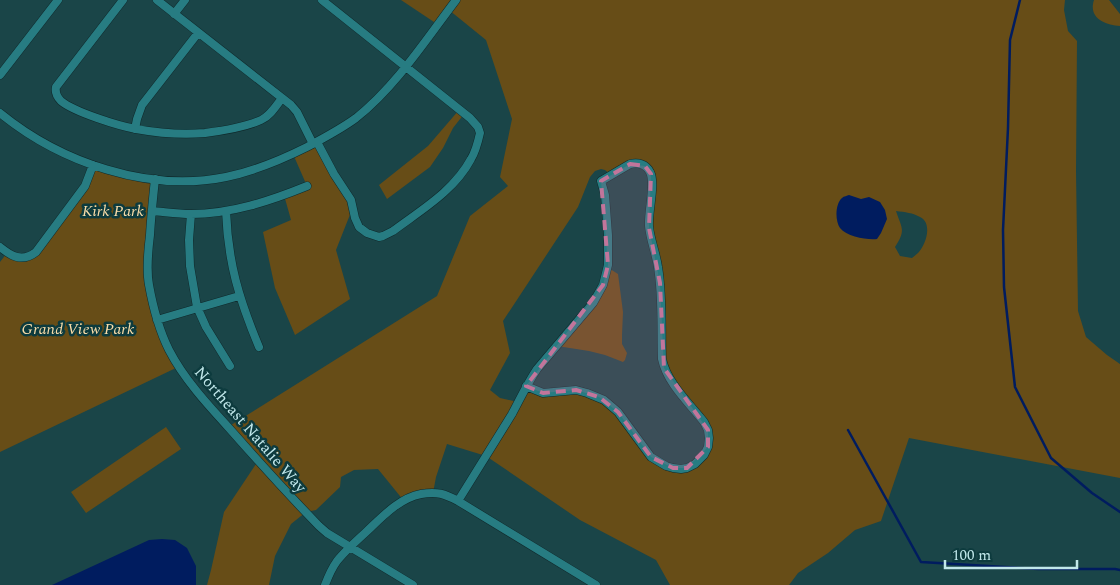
<svg xmlns="http://www.w3.org/2000/svg" width="1120" height="585" font-family="Spectral,serif">
  <style>
    .green { fill: #674d17; fill-rule: evenodd }
    .water { fill: #001c5f }
    .lines { fill: none; stroke-linecap: round; stroke-linejoin: round }
    .stream { stroke: #001c5f; stroke-width: 2.5 }
    .minor-casing { stroke: #0f292b; stroke-width: 9 }
    .minor { stroke: #277c82; stroke-width: 8 }
    .marked { fill: #c2759b; fill-opacity: 0.2; stroke: #c2759b; stroke-width: 4; stroke-dasharray: 10 6; stroke-linejoin: round }
    .labels { text-anchor: middle; stroke-width: 5; stroke-linejoin: round; paint-order: stroke }
    .park-label { font-size: 16px; font-style: italic; fill: #f9dca8; stroke: #0d3b3e }
    .street-label { font-size: 16px; fill: #c1e7ea; stroke: #0d3b3e }
  </style>
  <rect width="100%" height="100%" fill="#1a4548"/>
  <path class="green" d="M401,0H1065L1064,10L1068,31L1077,41L1076,171L1078,311L1086,337L1107,355L1120,364V478L909,438L881,521L855,530L828,553L798,573L789,585H670L656,560L580,520L486,456L447,444L436,477L433,493L404,501L378,469L354,470L341,477L340,487L316,510L306,512L291,524L275,556L269,585H207L211,570L224,512L258,461L228,427L437,296L470,216L508,186L500,177L512,119L486,40L449,10L437,24ZM640,164L652,181L649,228L660,283L667,375L708,430L704,455L681,469L647,452L604,400L563,391H537L526,386L518,402L500,398L490,390L510,353L503,321L578,207L590,177L595,171L601,169L605,170L611,175ZM896,211C905,212 913,213 920,217C933,223 926,245 918,253C916,255 914,256 912,258L900,256L895,247C906,230 902,229 896,211Z
    M1094,0H1109L1120,14V26C1105,25 1088,18 1094,0Z
    M459,110L464,114L453,128L443,148L430,167L387,199L379,185L428,146Z
    M317,142L353,207L336,250L350,299L295,335L275,288L263,232L291,220L284,195L307,186L293,154Z
    M93,165L155,179L149,247L153,304L178,367L0,452V262L7,253L28,257L80,193Z
    M607,267L618,274L623,312L622,335V344L627,353L625,360L623,362L605,355L589,351L557,346L593,303Z
    M166,427L181,449L86,513L71,492Z"/>
  <path class="water" d="M849,195L861,199L869,197L880,202L885,210L887,219L881,233L877,239C867,240 847,237 840,228C835,221 835,204 842,198C844,196 847,196 849,195Z
    M162,539L175,540L187,548L196,566V585H52L149,540Z"/>
  <g class="lines">
    <path class="stream" d="M1020,0L1010,40L1008,128L1003,230L1004,287L1015,387L1051,458L1092,493L1120,512
      M848,430L921,562L1038,569H1115L1120,570"/>
    <g class="minor-casing">
      <path id="minor" d="M123,0L56,87C55,92 57,97 61,101C74,112 119,126 136,129C158,133 182,135 205,133C221,131 246,127 261,120C270,116 276,106 282,98
        M157,0L291,105L297,112L313,144
        M174,14L185,0
        M0,75L58,0
        M0,113C60,162 148,193 226,177C255,171 281,160 307,147C324,138 341,129 356,118C396,86 425,41 456,0
        M135,129L137,119L142,105L198,33
        M317,142L334,174L351,200L355,218L359,227L367,233L379,237L383,236L393,231C421,210 454,191 471,159C476,151 478,142 480,133L478,127L470,118L322,0
        M155,179C153,198 151,217 150,235C148,251 146,269 149,285C153,307 159,330 169,350C184,379 207,404 229,428C258,461 288,494 319,526L327,533L413,585
        M152,211C165,212 178,214 191,214C231,214 270,201 307,186
        M226,211C228,263 239,299 259,347
        M191,214L189,240L190,266L197,307L206,327L230,366
        M0,247C11,256 22,263 36,252L85,186L93,165
        M157,320L239,296
        M458,501C476,472 494,443 512,414C520,399 527,384 537,369L593,303L603,285L608,265V235L605,195L601,181L630,164C638,162 646,164 650,172C656,183 648,211 649,226C650,239 656,253 658,267C663,297 661,329 662,359C667,383 689,403 704,422L708,430L709,438L708,447L704,455L695,464L687,468L681,469L673,468L666,466L651,457L618,412L604,400L587,393L576,390L543,393L526,386
        M325,585C328,577 332,568 337,561C345,551 355,542 365,533C381,518 399,498 421,494C437,491 445,494 458,501L596,585"/>
    </g>
    <use href="#minor" class="minor"/>
  </g>
  <path class="marked" d="M630,164L645,166L651,174L649,228L660,283L664,368L708,430V447L687,468H673L651,457L618,412L599,397L576,390L543,393L526,386L603,285L608,265L601,181Z"/>
  <g class="labels">
    <g class="park-label">
      <text x="113" y="216">Kirk Park</text>
      <text x="78" y="334">Grand View Park</text>
    </g>
    <g class="street-label">
      <text transform="translate(251 429) rotate(49)" y="6">Northeast Natalie Way</text>
    </g>
  </g>
  <path d="M945 560v8h132v-8" fill="none" stroke="#c1e7ea" stroke-width="2.5"/>
  <text x="952" y="560" font-size="15" fill="#c1e7ea" stroke="#0d3b3e" stroke-width="4" paint-order="stroke">100 m</text>
</svg>
